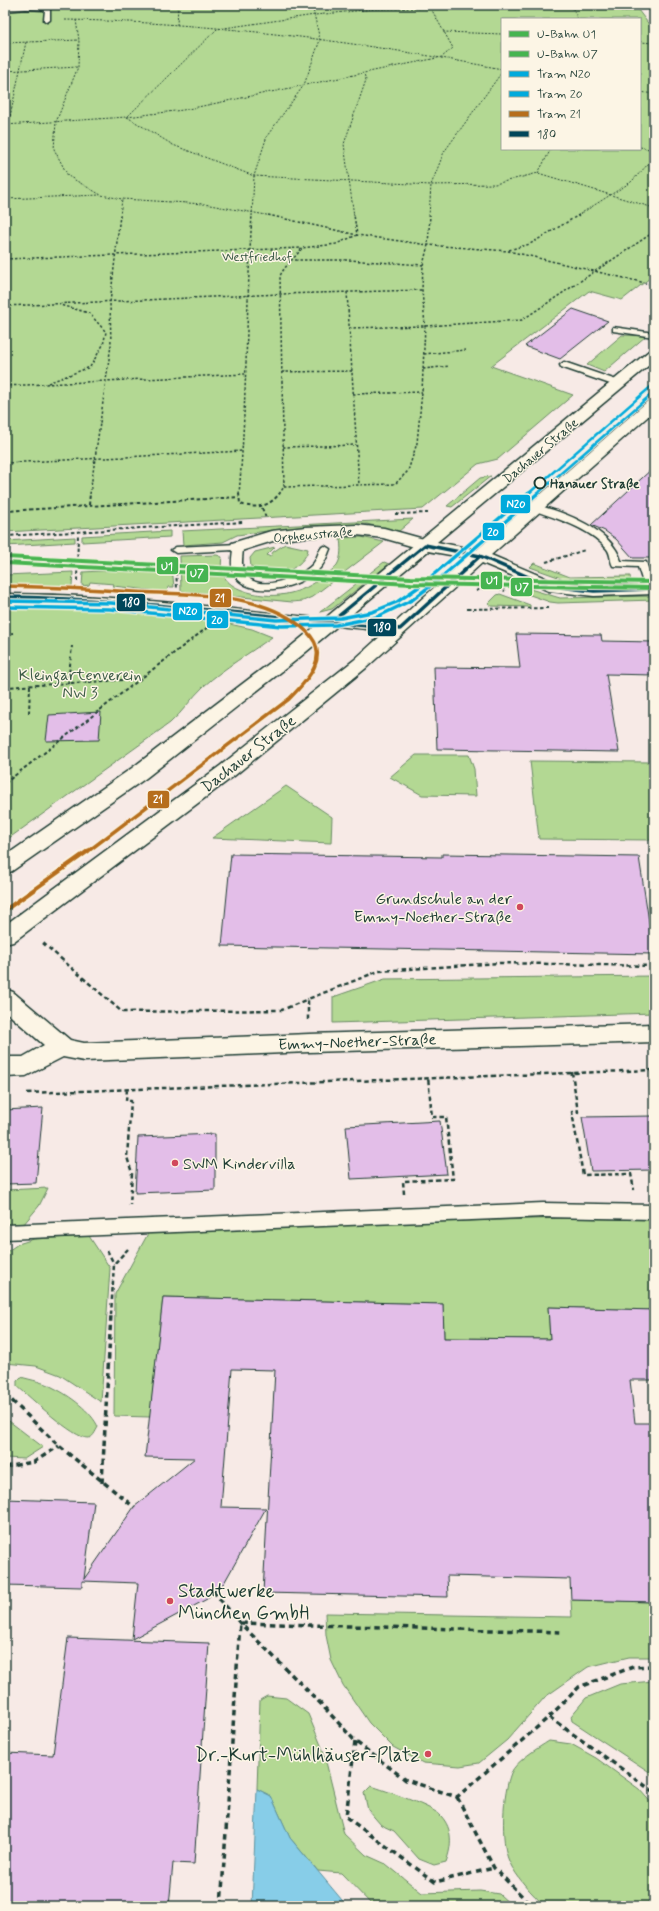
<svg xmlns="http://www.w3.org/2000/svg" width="659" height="1911" font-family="Mynerve,sans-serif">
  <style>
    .green { fill: #b3d893; stroke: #698a64; fill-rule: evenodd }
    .water { fill: #87cde8; stroke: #5d93a0 }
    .building { fill: #e3bee8; stroke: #1f3d34 }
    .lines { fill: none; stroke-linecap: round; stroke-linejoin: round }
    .lane-casing { stroke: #1f3d34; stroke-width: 3 }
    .street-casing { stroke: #1f3d34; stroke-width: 3 }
    .secondary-casing { stroke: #1f3d34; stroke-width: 3 }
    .path-far4 { stroke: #1f3d34; stroke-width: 1; stroke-dasharray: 2 1.5; stroke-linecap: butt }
    .path-far3 { stroke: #1f3d34; stroke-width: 1.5; stroke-dasharray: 2.5 2; stroke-linecap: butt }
    .path-far2 { stroke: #1f3d34; stroke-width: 2; stroke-dasharray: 3.5 2.5; stroke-linecap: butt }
    .path-far1 { stroke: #1f3d34; stroke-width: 2.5; stroke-dasharray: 4.5 3; stroke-linecap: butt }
    .path { stroke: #1f3d34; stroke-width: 3.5; stroke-dasharray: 5.5 4; stroke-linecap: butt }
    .lane { fill: #fcf5e5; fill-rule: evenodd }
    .street { fill: #fcf5e5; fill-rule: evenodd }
    .secondary { fill: #fcf5e5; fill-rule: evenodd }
    .bus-1-casing { stroke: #fcf5e5; stroke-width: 6 }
    .bus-1 { stroke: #00465a; stroke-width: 3.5 }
    .tram-1-far1-casing { stroke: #fcf5e5; stroke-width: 4.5 }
    .tram-1-casing { stroke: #fcf5e5; stroke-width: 6 }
    .tram-2-far1-casing { stroke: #fcf5e5; stroke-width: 4.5 }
    .tram-2-casing { stroke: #fcf5e5; stroke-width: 6 }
    .tram-3-far1-casing { stroke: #fcf5e5; stroke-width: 6 }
    .tram-3-casing { stroke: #fcf5e5; stroke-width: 8 }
    .tram-1-far1 { stroke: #00aadc; stroke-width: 2.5 }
    .tram-1 { stroke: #00aadc; stroke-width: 3.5 }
    .tram-2-far1 { stroke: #00aadc; stroke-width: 2.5 }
    .tram-2 { stroke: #00aadc; stroke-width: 3.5 }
    .tram-3-far1 { stroke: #b66e1c; stroke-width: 3.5 }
    .tram-3 { stroke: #b66e1c; stroke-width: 4.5 }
    .metro-1-casing { stroke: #fcf5e5; stroke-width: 6 }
    .metro-2-casing { stroke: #fcf5e5; stroke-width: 6 }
    .metro-1 { stroke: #46b450; stroke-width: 4 }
    .metro-2 { stroke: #46b450; stroke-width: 4 }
    .stop-dot { fill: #fcf5e5; stroke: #1f3d34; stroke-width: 2 }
    .poi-dot { fill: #d1495b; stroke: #fcf5e5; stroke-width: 1.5 }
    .labels { text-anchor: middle; stroke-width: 3; stroke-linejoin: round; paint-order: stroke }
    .far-park-label { font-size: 13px; fill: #3d5c47; stroke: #fcf5e5 }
    .far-street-label { font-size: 13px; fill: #1f3d34; stroke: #fcf5e5 }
    .far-stop-label { font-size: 13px; font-weight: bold; fill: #1f3d34; stroke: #fcf5e5; text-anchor: start }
    .park-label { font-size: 16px; fill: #3d5c47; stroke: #fcf5e5 }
    .street-label { font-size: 16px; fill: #1f3d34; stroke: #fcf5e5 }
    .poi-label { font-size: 16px; fill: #1f3d34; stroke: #fcf5e5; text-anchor: end }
    .near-poi-label { font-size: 19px; fill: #1f3d34; stroke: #fcf5e5; text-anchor: start }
    .line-badge { stroke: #fcf5e5; stroke-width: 1.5 }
    .badge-label { font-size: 11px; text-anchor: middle; font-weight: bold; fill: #fff }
  </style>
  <rect width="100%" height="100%" fill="#f7eae6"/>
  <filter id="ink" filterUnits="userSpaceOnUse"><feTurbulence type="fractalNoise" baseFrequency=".025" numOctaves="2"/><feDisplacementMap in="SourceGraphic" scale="8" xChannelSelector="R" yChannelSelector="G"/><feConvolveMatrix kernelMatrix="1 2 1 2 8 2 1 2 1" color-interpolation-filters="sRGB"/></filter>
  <g filter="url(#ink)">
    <path class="green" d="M5,5H615L622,12L638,10L654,31V280L650,278L622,300L589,291L491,366L573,395L498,459L478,464L423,509L5,532ZM502,19H640V149H502Z
      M622,335L646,336L604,372L587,365Z
      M491,476L452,507L447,506L480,478Z
      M413,519L398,532L367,524L282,529L237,535L223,542L183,545L182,531Z
      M170,531V537L82,542V536Z
      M75,537V542L5,546V541Z
      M361,537L384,542L312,597L303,601L292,602L181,591L180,556L217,555L222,557C219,574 226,584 242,590C271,601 302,595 325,575C329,572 334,569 337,565C342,557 341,547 340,538Z
      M285,544L308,549C306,569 260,588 254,567H251L250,558L255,552L275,547L267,555L270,557L273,552Z
      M384,562L389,564L332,609L320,612Z
      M534,563L570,577L630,576L631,582H572L530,567Z
      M172,567L174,587H168L167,592L113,586L114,584L90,582L89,585L82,586L83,572Z
      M73,572L72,586L5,585V575Z
      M510,583L560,598L654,596V600L558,603L550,602L507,587Z
      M500,594L530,605V607L491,606L488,604L497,595Z
      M5,608L94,609L216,621L252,629L272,637C250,653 224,668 204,686C191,698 183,712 170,723L5,841Z
      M416,755H469L474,769L476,796L422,795L390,777Z
      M530,761L654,762V846L653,840L539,839Z
      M286,786L332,817L331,843L212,838Z
      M654,976V1013L333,1023V997L385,979Z
      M48,1188L39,1206L23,1225L5,1226V1190Z
      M568,1218L654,1220V1310L548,1307L550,1339L444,1338L443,1304L163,1297L150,1417L114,1416L115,1294L150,1230Z
      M89,1236L110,1268L101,1402L60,1375L36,1366L5,1363V1253L18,1244L34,1239Z
      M21,1377C31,1380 44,1382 54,1388C69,1395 92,1412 98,1427C95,1432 93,1438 88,1438C74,1439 29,1396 17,1386V1381Z
      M5,1418L43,1447L24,1459L5,1458Z
      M571,1600L654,1602V1657H629L588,1667L545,1697L507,1740L479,1763L460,1766L423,1763L393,1747L369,1723L343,1685L331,1660L326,1635L325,1613L572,1617Z
      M654,1681V1778L648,1771L572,1721L571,1716L586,1698L620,1684Z
      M267,1696L286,1698L308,1714L323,1750L344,1834L366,1855L386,1864L422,1893L480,1891L499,1894L512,1906H373L341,1873L318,1871L290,1838L271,1796L257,1789L260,1700Z
      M549,1741L571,1744L596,1758L639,1789L654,1806V1906H545C532,1894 516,1877 509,1861C500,1841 503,1793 511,1773C516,1761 538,1748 549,1741Z
      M371,1786C384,1790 434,1807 441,1816C453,1829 452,1846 446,1862L434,1865L419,1859L394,1831L381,1825L368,1810L364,1793Z"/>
    <path class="water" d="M257,1789L271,1796L290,1838L347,1906H252Z"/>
    <path class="building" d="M573,309L608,321L560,359L525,346Z
      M654,467V558H633L616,539L605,531L591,525Z
      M516,634L601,635L602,641L654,642V675L606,674L619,752L437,749L434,667L520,668Z
      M101,712L99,740L46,741L49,715Z
      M231,854L442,857V854L639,857L654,954L222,946Z
      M43,1108L36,1183L5,1184V1110Z
      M654,1116V1170L591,1171L582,1117Z
      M440,1121L447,1174L351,1179L346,1126Z
      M215,1134V1190L135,1193L138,1137Z
      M163,1297L443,1304L444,1338L550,1339L548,1307L654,1310V1380H630L635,1423H654V1602L571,1600L570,1579L447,1576L448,1597L263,1593L275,1370L232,1369L221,1507L266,1508L224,1583L213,1591L207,1599L132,1639L138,1583L82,1581V1587L5,1585V1499L94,1502L84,1579L134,1507L195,1458L145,1457Z
      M68,1638L209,1643L194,1864L173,1863L169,1906H5V1753L53,1755Z"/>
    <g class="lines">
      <g class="lane-casing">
        <path id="lane" d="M26,5L50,7V20L47,22L44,20L45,10L26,9L5,11V7Z
          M613,327L654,333V337L613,331Z
          M564,362L622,382L623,384L619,387L616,386L561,367L560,365Z
          M536,505C564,512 613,530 621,561L646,562L654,586V591L650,592L645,589L638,567L613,566C610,561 611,554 607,549C590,528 557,519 533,510L531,508L533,506Z
          M238,544L243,547C243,555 240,565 244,572C255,595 300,578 313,564C317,559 318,552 322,547L325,546L330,549C327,556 325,563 320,568C302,588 247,602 233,572C231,565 232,557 233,550L176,553L171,550L176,547Z
          M5,594C138,594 268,615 400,626L405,629L400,632C268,621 138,600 5,600Z
          M543,1203L654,1205V1219L543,1217L5,1239V1225Z"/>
      </g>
      <g class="street-casing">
        <path id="street" d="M357,525L384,528L431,541L433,545L431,549L425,550L383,538L357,535L306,537L273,541L238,552L232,551L230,547L232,543L271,531L306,527Z
          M5,989L13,992L70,1040L84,1043L309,1034L654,1024V1042L309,1052L84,1061L63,1057L26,1076L5,1077V1057H23L44,1045L5,1011Z"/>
      </g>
      <g class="secondary-casing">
        <path id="secondary" d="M654,350V361L437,542L477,550L649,400L654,399V411L491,555L552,581L594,586L654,584V594L594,596L549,591L482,563L366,668L234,776L13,942L5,944V925L220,766L354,660L467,558L428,551L295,661L146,778L12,871L5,874V856L132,768L283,653L649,351Z"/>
      </g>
      <path class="path-far4" d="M571,5L578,19
        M587,5L375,9L315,15L217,29L127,117L173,145L254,176L431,185L495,184L538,173L654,208
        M65,20C211,22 359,42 502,69
        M76,20L79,40L78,67L56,122L54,149L68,176L101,195L122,199L204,204L272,216
        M177,25L178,5
        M443,32L502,34
        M640,42L654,43
        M5,43L79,40
        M5,71L78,67
        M640,92L654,94
        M5,125L127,117L183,110L442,57L453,48L429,5
        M5,140L26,42
        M640,147L654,150
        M538,173L551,149
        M5,199L100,195
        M120,216L122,199
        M252,216L254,176L267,136L304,85L320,40L312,5
        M354,216L344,144L366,80L364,74
        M429,216L431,185L444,152L502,72
        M577,216L631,182L654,158"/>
      <path class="path-far3" d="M268,215L357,235L428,245L508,251L654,285
        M509,250L530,244L579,215
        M5,259L301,248
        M295,260H348L423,265
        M347,292L359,485
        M5,306L281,294L422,290
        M349,328L425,326L522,320L654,232
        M424,354L466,350
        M423,369L449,366
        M282,372L352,371
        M48,383L90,367L103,345L106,332L89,313L60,305
        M5,386L245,374
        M353,394L422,392
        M283,447L356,445
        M5,463L243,451
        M284,487L395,484L408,471L417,443L422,392L425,326L422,290L423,265L428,245L430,215
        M90,494L111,345L110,303L120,215
        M239,494C247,401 246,308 252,215
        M279,494L284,487L280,276C285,265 295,258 302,248L336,244L357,235L354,215"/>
      <path class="path-far2" d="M239,493L240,504C257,509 269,507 280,493
        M89,505L90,493
        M262,508L266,518
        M5,511L239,497
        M395,514L428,513
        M5,536L244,522
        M546,562L585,550
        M176,566L177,589
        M77,581L78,532
        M476,591L490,585L505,591
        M467,609L551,608
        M5,634L13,633
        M68,684L72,646
        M5,687L139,679
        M29,713L30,686
        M5,783L208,627"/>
      <path class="path-far1" d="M43,943L122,1012L282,1010L308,999
        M308,1020V999L379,971L499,963L654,966
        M572,1072L578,1112H572L583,1175L631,1174L634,1190
        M127,1089L126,1101H131L127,1157L132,1173L130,1205
        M27,1093L654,1070
        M404,1194L403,1181L453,1179L446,1117H432L428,1077
        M107,1250L114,1264
        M111,1315L114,1264L128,1249"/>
      <path class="path" d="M5,1394L59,1446L134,1507
        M5,1467L34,1462L59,1446
        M102,1483L111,1314
        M213,1591L240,1623L322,1705L356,1742L406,1780L457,1797L549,1717L579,1687L633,1667L654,1666
        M549,1717L654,1792
        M355,1742L346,1817L435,1882L494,1868
        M457,1797L494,1868L532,1906
        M221,1906L240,1623L564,1632"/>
      <use href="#lane" class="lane"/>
      <use href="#street" class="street"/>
      <use href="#secondary" class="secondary"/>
      <g class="bus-1-casing">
        <path id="bus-1" d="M5,597C137,599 268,617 400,629L480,556
          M330,623L425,545L480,556L549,586L594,591L654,589"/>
      </g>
      <use href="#bus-1" class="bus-1"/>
      <g class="tram-1-far1-casing">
        <path id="tram-1-far1" d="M528,494L654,384"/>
      </g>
      <g class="tram-1-casing">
        <path id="tram-1" d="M5,601L111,603L276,620L341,618L372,612L397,602L420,586L529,493"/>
      </g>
      <g class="tram-2-far1-casing">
        <path id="tram-2-far1" d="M537,494L654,392"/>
      </g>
      <g class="tram-2-casing">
        <path id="tram-2" d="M5,607L110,609L281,626L336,625L377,617L412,600L438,580L538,493"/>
      </g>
      <g class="tram-3-far1-casing">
        <path id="tram-3-far1" d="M5,586C48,587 92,589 135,592C189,595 265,591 306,631C332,655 308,680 289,699L87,852"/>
      </g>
      <g class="tram-3-casing">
        <path id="tram-3" d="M8,908L88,851"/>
      </g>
      <use href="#tram-1-far1" class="tram-1-far1"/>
      <use href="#tram-1" class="tram-1"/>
      <use href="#tram-2-far1" class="tram-2-far1"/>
      <use href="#tram-2" class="tram-2"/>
      <use href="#tram-3-far1" class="tram-3-far1"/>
      <use href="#tram-3" class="tram-3"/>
      <g class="metro-1-casing">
        <path id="metro-1" d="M5,557L411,578L654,582"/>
      </g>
      <g class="metro-2-casing">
        <path id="metro-2" d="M5,563L411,584L654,588"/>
      </g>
      <use href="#metro-1" class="metro-1"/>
      <use href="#metro-2" class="metro-2"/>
    </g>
  </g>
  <circle class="stop-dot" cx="540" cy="483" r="5.5"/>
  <g class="poi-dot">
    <circle cx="520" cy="907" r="4"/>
    <circle cx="175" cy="1163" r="4"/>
    <circle cx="170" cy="1601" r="4"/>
    <circle cx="428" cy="1754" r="4"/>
  </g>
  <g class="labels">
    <g class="far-park-label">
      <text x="257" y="261">Westfriedhof</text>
    </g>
    <g class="far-street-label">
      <text transform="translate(540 450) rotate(-40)" y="5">Dachauer Straße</text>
      <text transform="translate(313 534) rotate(-5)" y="5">Orpheusstraße</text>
    </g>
    <g class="far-stop-label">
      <text x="550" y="488">Hanauer Straße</text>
    </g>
    <g class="park-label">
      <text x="80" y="680">Kleingartenverein<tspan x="80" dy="18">NW 3</tspan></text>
    </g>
    <g class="street-label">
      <text transform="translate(248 753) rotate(-38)" y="6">Dachauer Straße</text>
      <text transform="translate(357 1041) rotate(-2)" y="6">Emmy-Noether-Straße</text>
    </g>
    <g class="poi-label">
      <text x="512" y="904">Grundschule an der<tspan x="512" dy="18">Emmy-Noether-Straße</tspan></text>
      <text x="183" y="1169" text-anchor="start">SWM Kindervilla</text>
    </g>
    <g class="near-poi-label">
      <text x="178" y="1597">Stadtwerke<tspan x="178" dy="22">München GmbH</tspan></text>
      <text x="420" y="1761" text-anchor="end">Dr.-Kurt-Mühlhäuser-Platz</text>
    </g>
  </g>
  <g class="line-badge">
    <rect x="500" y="494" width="31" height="20" rx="4" fill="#00aadc"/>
    <rect x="482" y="522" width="23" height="19" rx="4" fill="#00aadc"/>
    <rect x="156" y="556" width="23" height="19" rx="4" fill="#46b450"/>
    <rect x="186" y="564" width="23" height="19" rx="4" fill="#46b450"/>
    <rect x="480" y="571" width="23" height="19" rx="4" fill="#46b450"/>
    <rect x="510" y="577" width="23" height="20" rx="4" fill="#46b450"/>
    <rect x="209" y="588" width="23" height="20" rx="4" fill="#b66e1c"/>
    <rect x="116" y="593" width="30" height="19" rx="4" fill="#00465a"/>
    <rect x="172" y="602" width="31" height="19" rx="4" fill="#00aadc"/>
    <rect x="206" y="610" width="23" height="19" rx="4" fill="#00aadc"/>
    <rect x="367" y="618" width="30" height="19" rx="4" fill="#00465a"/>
    <rect x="147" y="790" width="23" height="19" rx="4" fill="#b66e1c"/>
  </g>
  <g class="badge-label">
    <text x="516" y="508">N20</text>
    <text x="493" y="536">20</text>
    <text x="167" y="570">U1</text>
    <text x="197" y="577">U7</text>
    <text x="492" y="584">U1</text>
    <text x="522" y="591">U7</text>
    <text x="220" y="602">21</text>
    <text x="131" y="606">180</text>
    <text x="188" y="615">N20</text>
    <text x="217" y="624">20</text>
    <text x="382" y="631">180</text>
    <text x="158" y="803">21</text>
  </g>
  <rect width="659" height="1911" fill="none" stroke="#fcf5e5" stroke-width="20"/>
  <rect x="10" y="10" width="639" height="1891" fill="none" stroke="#1f3d34" stroke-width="1.5" filter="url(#ink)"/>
  <rect x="501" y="18" width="140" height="132" fill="#fcf5e5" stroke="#a4ab9e"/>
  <rect x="509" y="31" width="20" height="6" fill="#46b450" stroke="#a4ab9e"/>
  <text x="537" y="38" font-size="12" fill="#1f3d34">U-Bahn U1</text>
  <rect x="509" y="51" width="20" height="6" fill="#46b450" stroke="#a4ab9e"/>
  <text x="537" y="58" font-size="12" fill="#1f3d34">U-Bahn U7</text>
  <rect x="509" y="71" width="20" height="6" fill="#00aadc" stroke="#a4ab9e"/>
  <text x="537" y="78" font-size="12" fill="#1f3d34">Tram N20</text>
  <rect x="509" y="91" width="20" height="6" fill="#00aadc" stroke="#a4ab9e"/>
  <text x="537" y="98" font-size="12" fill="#1f3d34">Tram 20</text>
  <rect x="509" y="111" width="20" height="6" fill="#b66e1c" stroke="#a4ab9e"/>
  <text x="537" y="118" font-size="12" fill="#1f3d34">Tram 21</text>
  <rect x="509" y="131" width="20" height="6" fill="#00465a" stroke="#a4ab9e"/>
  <text x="537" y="138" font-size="12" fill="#1f3d34">180</text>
</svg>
